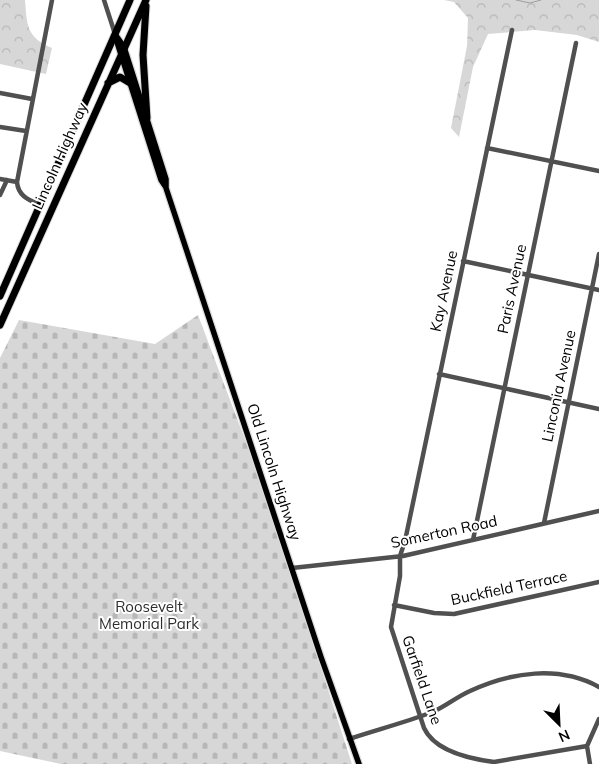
<svg xmlns="http://www.w3.org/2000/svg" width="599" height="764" font-family="Mulish,sans-serif">
  <style>
    .forest { fill: url(#forest-crowns) }
    .cemetery { fill: url(#cemetery-stones) }
    .lines { fill: none; stroke-linecap: round; stroke-linejoin: round }
    .stream { stroke: #9e9e9e; stroke-width: 1 }
    .major-casing { stroke: #dbdbdb; stroke-width: 8 }
    .highway-casing { stroke: #dbdbdb; stroke-width: 9 }
    .minor { stroke: #505050; stroke-width: 4.5 }
    .major { stroke: #000; stroke-width: 5.5 }
    .highway { stroke: #000; stroke-width: 7 }
    .labels { text-anchor: middle; stroke-width: 4; stroke-linejoin: round; paint-order: stroke }
    .street-label { font-size: 15px; fill: #000; stroke: #fff }
    .park-label { font-size: 15px; fill: #2e2e2e; stroke: #fff }
  </style>
  <defs>
    <pattern id="forest-crowns" width="20" height="18" patternUnits="userSpaceOnUse" patternTransform="scale(1.25)"><rect width="20" height="18" fill="#d7d7d7"/><path d="M2 6a3 3 0 1 1 6 0M12 15a3 3 0 1 1 6 0" fill="none" stroke="#b7b7b7"/></pattern>
    <pattern id="cemetery-stones" width="16" height="16" patternUnits="userSpaceOnUse" patternTransform="scale(1.25)"><rect width="16" height="16" fill="#d7d7d7"/><path d="M2 7V4a2 2 0 0 1 4 0v3zM10 15v-3a2 2 0 0 1 4 0v3z" fill="#b7b7b7"/></pattern>
  </defs>
  <rect width="100%" height="100%" fill="#fff"/>
  <path class="forest" d="M0,0H25C27,25 26,37 52,48L46,74L0,64Z
    M444,0H599V42L577,35L535,30L488,34L473,67L459,137L451,128L467,46L468,18L454,2Z"/>
  <path class="cemetery" d="M198,315L261,482L352,764H61L0,751V358L19,320L155,344Z"/>
  <g class="lines">
    <path class="stream" d="M516,0L530,3L541,0"/>
    <g class="major-casing">
      <path id="major" d="M115,34L124,47L166,179V188L321,657L359,764
        M116,39L161,180L165,186"/>
    </g>
    <g class="highway-casing">
      <path id="highway" d="M146,6L143,55L147,118
        M108,83L120,77L130,83
        M0,296L130,0
        M0,325L146,0"/>
    </g>
    <path class="minor" d="M104,0L115,34
      M512,30L405,541L400,556V576L391,627L424,728C435,752 471,759 494,762L587,746
      M0,93L32,99
      M0,127L26,131
      M487,148L599,171
      M0,179L17,182
      M0,195L7,180
      M40,205C29,200 18,196 17,182L52,0
      M463,261L599,290
      M439,374L599,409
      M544,523L599,254
      M473,540L576,43
      M292,568L403,556L599,511
      M394,605L434,613L454,614L599,582
      M349,739C376,730 403,723 430,713C444,708 456,697 470,691C511,672 559,665 599,687
      M590,764L587,746L599,719"/>
    <use href="#major" class="major"/>
    <use href="#highway" class="highway"/>
  </g>
  <g class="labels">
    <g class="street-label">
      <text transform="translate(60 156) rotate(-66)" y="5">Lincoln Highway</text>
      <text transform="translate(512 289) rotate(-78)" y="5">Paris Avenue</text>
      <text transform="translate(444 291) rotate(-78)" y="5">Kay Avenue</text>
      <text transform="translate(559 386) rotate(-78)" y="5">Linconia Avenue</text>
      <text transform="translate(274 472) rotate(72)" y="5">Old Lincoln Highway</text>
      <text transform="translate(444 532) rotate(-12)" y="5">Somerton Road</text>
      <text transform="translate(509 588) rotate(-12)" y="5">Buckfield Terrace</text>
      <text transform="translate(422 680) rotate(71)" y="5">Garfield Lane</text>
    </g>
    <g class="park-label">
      <text x="149" y="612">Roosevelt<tspan x="149" dy="17">Memorial Park</tspan></text>
    </g>
  </g>
  <g transform="translate(559 724) rotate(156)" stroke="#ffffff" stroke-width="4" paint-order="stroke">
  <path d="M0-4L9 19L0 12L-9 19Z" fill="#000000"/>
  <text y="-8" font-size="14" font-weight="bold" text-anchor="middle" fill="#000000">N</text>
  </g>
</svg>
